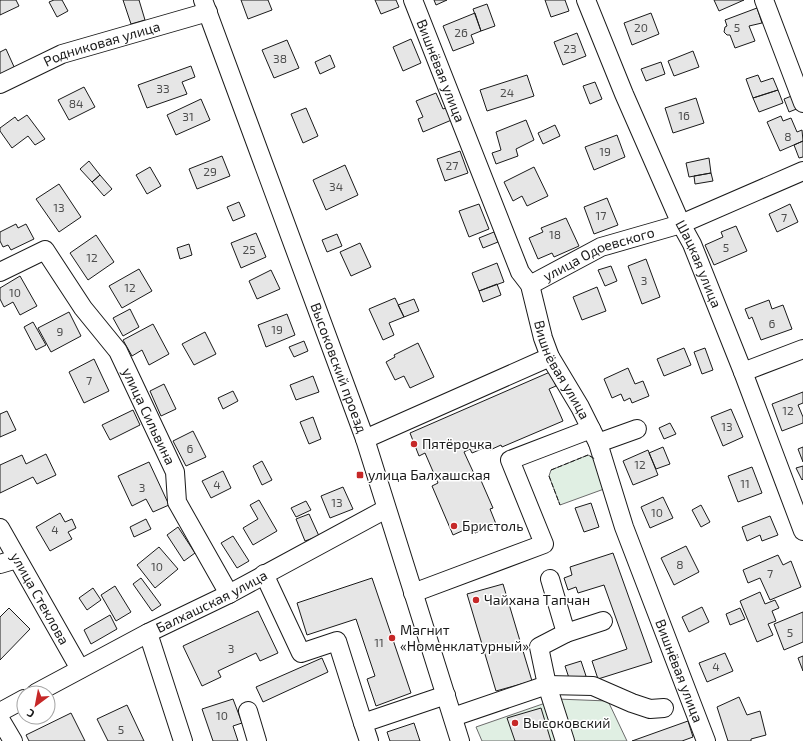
<svg xmlns="http://www.w3.org/2000/svg" width="803" height="741" font-family="'Exo 2',sans-serif">
  <style>
    .green { fill: #e0efe3; stroke: #6a6a6a }
    .building { fill: #e6e6e6; stroke: #1a1a1a }
    .lines { fill: none; stroke-linecap: round; stroke-linejoin: round }
    .minor-casing { stroke: #1a1a1a; stroke-width: 20 }
    .minor { stroke: #fff; stroke-width: 18 }
    .fence { stroke: #1a1a1a; stroke-width: 1; stroke-dasharray: 5 2; stroke-linecap: butt }
    .poi-dot { fill: #c62828; stroke: #fff; stroke-width: 1.5 }
    .labels { text-anchor: middle; stroke-width: 3; stroke-linejoin: round; paint-order: stroke }
    .number-label { font-size: 12px; fill: #4d4d4d }
    .street-label { font-size: 14px; fill: #1a1a1a; stroke: #fff }
    .poi-label { font-size: 14px; fill: #1a1a1a; stroke: #fff; text-anchor: start }
  </style>
  <rect width="100%" height="100%" fill="#fff"/>
  <path class="green" d="M588,455L594,458L604,489L560,505L549,476L551,470Z
    M557,699L608,701L627,741H482L476,727Z"/>
  <path class="building" d="M0,0H16L19,6L0,15Z
    M54,0H62L68,11L57,17L49,2Z
    M123,0H139L145,20L131,24Z
    M241,0H268L272,10L248,19Z
    M375,0H396L399,7L381,14Z
    M434,0H447L436,5Z
    M545,0H565L569,11L551,17Z
    M714,0H744L719,11Z
    M487,4L495,26L481,31L473,9Z
    M757,8L762,23L749,26L755,41L735,48L730,35H727L724,32L725,27L727,26L725,20Z
    M475,13L481,31L471,35L474,43L453,51L443,26Z
    M651,13L659,34L632,45L624,23Z
    M577,33L586,56L563,65L554,42Z
    M411,39L421,63L403,71L393,47Z
    M287,40L299,68L274,78L262,50Z
    M6,49L15,69L0,76V52Z
    M693,51L699,67L674,76L668,61Z
    M330,55L335,67L320,74L315,62Z
    M661,62L665,74L646,81L641,69Z
    M191,66L195,77L182,82L187,94L147,108L138,85Z
    M527,75L534,96L487,111L480,90Z
    M758,75L761,82L773,78L778,90L753,98L746,79Z
    M595,82L602,99L590,104L583,86Z
    M84,87L95,107L69,120L58,100Z
    M778,90L783,103L759,112L753,98Z
    M436,93L443,109L448,107L454,119L423,132L418,119L423,117L416,101Z
    M794,95L799,108L789,112L784,99Z
    M696,98L704,123L673,133L665,108Z
    M201,99L210,120L176,135L167,115Z
    M306,108L318,136L303,143L291,114Z
    M27,115L45,139L35,145L28,136L12,148L0,131V128L15,117L18,121Z
    M781,116L783,121L791,118L797,132L802,130L803,141L780,151L767,122Z
    M526,120L534,140L516,149L518,156L496,164L492,153L501,150L496,132Z
    M555,125L560,136L543,144L538,133Z
    M617,135L625,157L594,170L585,147Z
    M803,141V157L799,158L794,145Z
    M460,151L468,173L445,181L437,159Z
    M222,156L230,176L197,189L189,169Z
    M709,158L711,173L689,177L686,163Z
    M89,161L100,175L92,182L80,169Z
    M345,165L358,195L326,210L313,180Z
    M150,167L161,186L147,194L136,175Z
    M534,167L548,196L527,206L522,196L513,201L504,182Z
    M711,173L713,181L695,184L694,176Z
    M100,175L112,189L104,196L92,182Z
    M59,184L81,217L59,232L36,199Z
    M607,198L618,225L594,234L584,207Z
    M239,202L245,216L233,221L227,207Z
    M479,204L489,229L469,237L459,211Z
    M790,204L798,222L777,232L769,214Z
    M566,218L579,246L554,257L552,253L538,259L529,238L543,232L541,228Z
    M16,224L18,228L26,224L34,239L11,250L8,245L3,247L0,241V232Z
    M736,226L747,251L714,265L705,245L723,237L721,232Z
    M494,232L498,242L483,248L479,238Z
    M256,233L266,257L241,268L231,243Z
    M337,234L342,246L327,252L322,240Z
    M96,235L114,262L88,280L70,253Z
    M360,243L371,267L351,276L340,252Z
    M189,244L192,255L180,259L177,248Z
    M646,259L660,297L642,304L628,266Z
    M497,263L504,282L479,291L472,273Z
    M611,266L617,281L605,286L598,270Z
    M139,269L152,291L122,308L109,286Z
    M271,270L280,289L257,299L249,281Z
    M20,276L37,306L20,315L13,302L4,307L0,299V288Z
    M497,284L501,295L483,302L479,291Z
    M597,287L606,311L582,320L573,297Z
    M395,298L404,317L389,323L394,335L383,340L369,309Z
    M414,299L419,311L404,317L398,305Z
    M769,300L772,309L783,305L792,329L761,340L752,317L749,319L745,309Z
    M130,309L139,327L123,336L113,318Z
    M69,312L81,336L51,352L38,328Z
    M287,314L295,335L266,347L258,325Z
    M33,322L46,345L36,350L24,327Z
    M153,324L169,354L149,365L142,350L132,356L123,340Z
    M205,332L216,354L194,365L182,344Z
    M304,341L308,351L294,357L289,347Z
    M418,343L434,377L410,388L404,376L395,380L386,362L395,357L394,355Z
    M684,348L691,365L664,376L657,359Z
    M705,348L713,370L702,374L694,352Z
    M94,359L109,391L84,403L69,372Z
    M628,368L635,384L643,381L649,396L632,403L630,398L624,401L621,394L612,398L604,379Z
    M550,372L556,386L549,389L563,421L502,447L501,445L490,450L489,446L472,453L470,449L464,452L476,478L479,476L493,508L490,509L496,524L475,533L473,526L453,535L432,486L438,483L425,453L419,456L410,433Z
    M313,376L319,392L296,400L290,385Z
    M164,384L176,409L161,416L150,391Z
    M233,391L238,401L223,409L218,398Z
    M803,392V403L798,405L803,417V423L782,431L772,404Z
    M731,409L743,437L723,446L711,417Z
    M133,410L140,425L110,440L102,425Z
    M7,411L16,430L0,437V414Z
    M313,417L321,439L309,444L300,422Z
    M670,423L676,434L664,439L659,428Z
    M193,431L206,457L186,466L173,441Z
    M663,447L670,464L656,469L649,453Z
    M803,447V462L798,449Z
    M648,450L658,475L633,485L623,461Z
    M46,454L56,475L37,484L33,477L0,493V465L22,455L26,464Z
    M262,461L272,480L262,485L253,466Z
    M149,462L169,505L153,512L146,499L132,506L118,476Z
    M803,466V479L802,480L796,468Z
    M752,467L762,493L738,502L728,476Z
    M223,471L231,488L211,498L202,481Z
    M343,487L353,509L330,518L321,496Z
    M663,497L673,518L650,528L641,507Z
    M259,500L277,531L253,545L243,528L258,519L250,505Z
    M306,501L311,510L296,517L291,508Z
    M591,503L599,527L584,532L575,508Z
    M701,505L710,522L701,527L692,510Z
    M60,513L65,522L72,519L76,528L68,532L72,539L50,551L36,527Z
    M309,514L319,536L305,541L296,519Z
    M770,516L778,535L762,541L760,535L747,541L742,527Z
    M146,519L151,529L134,537L130,527Z
    M178,527L195,553L184,561L167,535Z
    M233,536L249,561L237,568L221,543Z
    M686,546L699,572L674,585L661,558Z
    M159,547L178,569L155,588L137,565Z
    M613,553L652,662L598,679L592,661L627,649L604,585L578,593L576,587L568,590L564,578L572,575L570,567Z
    M778,555L783,565L791,561L801,587L770,600L760,578L748,583L743,570Z
    M141,578L161,605L152,611L133,584Z
    M372,578L411,693L376,706L367,679L375,676L356,619L307,635L297,603Z
    M503,584L532,681L496,691L467,594Z
    M115,586L131,612L116,621L101,595Z
    M93,588L101,600L87,610L79,598Z
    M760,592L765,604L775,600L779,608L772,611L776,621L768,624L773,635L757,642L740,601Z
    M702,607L709,622L689,632L682,617Z
    M9,608L30,629L0,660V617Z
    M740,608L745,619L730,625L726,614Z
    M258,611L278,653L260,661L256,653L218,671L221,677L202,686L183,646Z
    M803,612V642L784,650L774,624Z
    M110,615L117,629L91,644L84,630Z
    M725,653L733,671L707,682L699,663Z
    M803,656V671L798,658Z
    M322,658L328,672L263,702L256,687Z
    M581,661L586,676L570,681L565,666Z
    M739,697L747,715L760,711L766,735L751,739V741H728L717,707Z
    M233,699L242,723L233,726L238,741H213L202,709Z
    M127,705L144,741H108L97,719Z
    M541,708L551,741H515L507,718Z
    M71,713L85,741H29L26,735Z
    M688,721L693,737L682,741H632Z
    M414,723L420,741H390L387,732Z"/>
  <g class="lines">
    <g class="minor-casing">
      <g id="minor">
        <path id="s1" d="M203,0L365,439L460,741"/>
        <path id="s2" d="M413,0L520,272L530,285L543,338L550,357L580,407L598,443L624,527L706,741"/>
        <path id="s3" d="M586,0L624,94L681,224L692,244L743,372L803,531"/>
        <path d="M764,0L803,103"/>
        <path id="s4" d="M0,84L62,54L208,12"/>
        <path id="s5" d="M0,272L45,250L83,308L118,351L175,472L177,502L229,594"/>
        <path id="s6" d="M530,285L601,247L681,224L803,171"/>
        <path d="M743,372L803,349"/>
        <path d="M365,439L550,357"/>
        <path d="M598,443L637,429"/>
        <path id="s7" d="M0,528L80,669"/>
        <path d="M0,564L17,559"/>
        <path d="M264,574L301,653L337,641L363,723"/>
        <path d="M550,579L566,633L539,647L547,685L565,741"/>
        <path d="M413,593L544,544L510,460L591,429"/>
        <path d="M148,633L183,741"/>
        <path d="M566,633L603,621"/>
        <path id="s8" d="M36,693L148,633L229,594L386,509"/>
        <path d="M248,711L257,741"/>
        <path d="M0,712L24,699"/>
        <path d="M453,717L547,685L593,686L632,703L650,709L664,708"/>
        <path d="M0,719L13,741"/>
        <path d="M369,741L363,723L446,695"/>
      </g>
    </g>
    <use href="#minor" class="minor"/>
    <path class="fence" d="M551,470L588,455L595,459
      M549,476L560,505"/>
  </g>
  <g class="poi-dot">
    <circle cx="414" cy="444" r="4"/>
    <rect x="356" y="471" width="8" height="8" rx="2"/>
    <circle cx="454" cy="526" r="4"/>
    <circle cx="476" cy="600" r="4"/>
    <circle cx="392" cy="638" r="4"/>
    <circle cx="515" cy="723" r="4"/>
  </g>
  <g class="labels">
    <g class="number-label">
      <text x="641" y="32">20</text>
      <text x="737" y="32">5</text>
      <text x="461" y="37">26</text>
      <text x="570" y="53">23</text>
      <text x="280" y="63">38</text>
      <text x="163" y="93">33</text>
      <text x="507" y="97">24</text>
      <text x="76" y="108">84</text>
      <text x="684" y="120">16</text>
      <text x="188" y="121">31</text>
      <text x="788" y="141">8</text>
      <text x="605" y="156">19</text>
      <text x="452" y="170">27</text>
      <text x="210" y="176">29</text>
      <text x="336" y="191">34</text>
      <text x="59" y="212">13</text>
      <text x="601" y="220">17</text>
      <text x="784" y="222">7</text>
      <text x="555" y="239">18</text>
      <text x="726" y="252">5</text>
      <text x="249" y="254">25</text>
      <text x="92" y="262">12</text>
      <text x="644" y="285">3</text>
      <text x="130" y="292">12</text>
      <text x="15" y="297">10</text>
      <text x="772" y="328">6</text>
      <text x="277" y="334">19</text>
      <text x="60" y="336">9</text>
      <text x="89" y="385">7</text>
      <text x="788" y="415">12</text>
      <text x="727" y="431">13</text>
      <text x="190" y="453">6</text>
      <text x="640" y="469">12</text>
      <text x="745" y="488">11</text>
      <text x="217" y="489">4</text>
      <text x="142" y="492">3</text>
      <text x="337" y="507">13</text>
      <text x="657" y="517">10</text>
      <text x="55" y="534">4</text>
      <text x="680" y="569">8</text>
      <text x="157" y="571">10</text>
      <text x="770" y="578">7</text>
      <text x="790" y="637">5</text>
      <text x="379" y="647">11</text>
      <text x="231" y="653">3</text>
      <text x="716" y="671">4</text>
      <text x="222" y="720">10</text>
      <text x="121" y="734">5</text>
    </g>
    <g class="street-label">
      <text dy="5" stroke="none"><textPath href="#s4" startOffset="110">Родниковая улица</textPath></text>
      <text dy="5" stroke="none"><textPath href="#s2" startOffset="76">Вишнёвая улица</textPath></text>
      <text dy="5" stroke="none"><textPath href="#s6" startOffset="76">улица Одоевского</textPath></text>
      <text dy="5" stroke="none"><textPath href="#s3" startOffset="287">Шацкая улица</textPath></text>
      <text dy="5" stroke="none"><textPath href="#s1" startOffset="392">Высоковский проезд</textPath></text>
      <text dy="5" stroke="none"><textPath href="#s2" startOffset="400">Вишнёвая улица</textPath></text>
      <text dy="5" stroke="none"><textPath href="#s5" startOffset="247">улица Сильвина</textPath></text>
      <text dy="5" stroke="none"><textPath href="#s7" startOffset="81">улица Стеклова</textPath></text>
      <text dy="5" stroke="none"><textPath href="#s8" startOffset="198">Балхашская улица</textPath></text>
      <text dy="5" stroke="none"><textPath href="#s2" startOffset="724">Вишнёвая улица</textPath></text>
    </g>
    <g class="poi-label">
      <text x="422" y="449">Пятёрочка</text>
      <text x="368" y="480">улица Балхашская</text>
      <text x="462" y="531">Бристоль</text>
      <text x="484" y="605">Чайхана Тапчан</text>
      <text x="400" y="635">Магнит<tspan x="400" dy="16">«Номенклатурный»</tspan></text>
      <text x="523" y="728">Высоковский</text>
    </g>
  </g>
  <g transform="translate(36 705) rotate(212)"><circle r="19" fill="#ffffff" stroke="#a3a3a3"/>
  <path d="M0-3L7 15L0 10L-7 15Z" fill="#c62828"/>
  <text y="-6" font-size="11" font-weight="bold" text-anchor="middle" fill="#1a1a1a">С</text>
  </g>
</svg>
